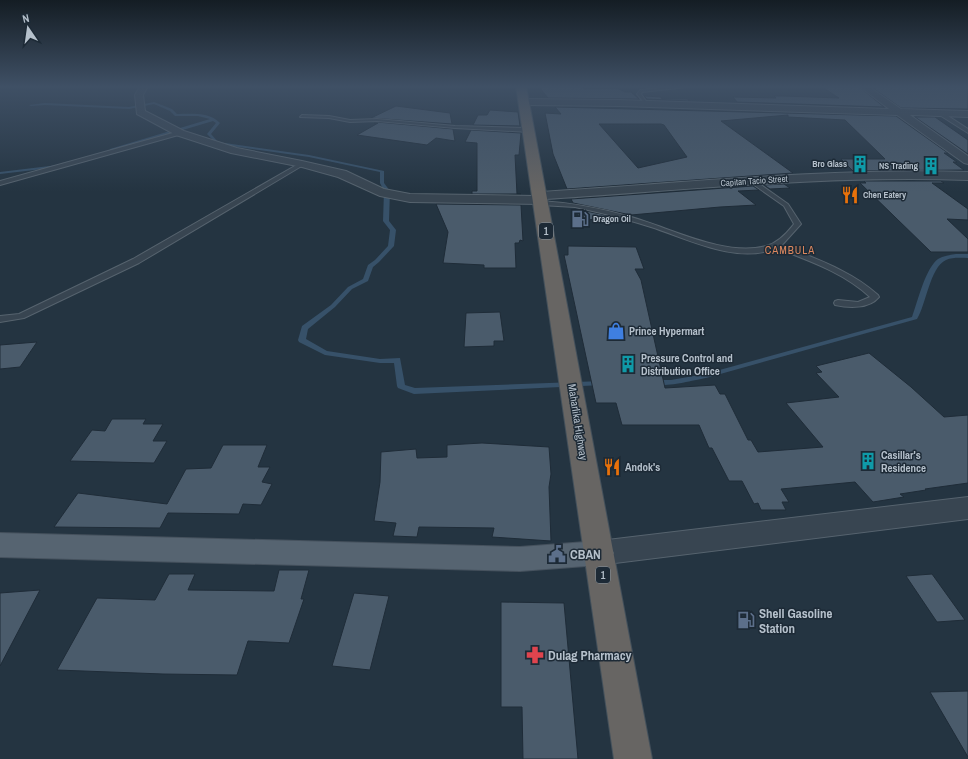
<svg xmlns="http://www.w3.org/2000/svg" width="968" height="759" font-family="'Archivo Narrow',sans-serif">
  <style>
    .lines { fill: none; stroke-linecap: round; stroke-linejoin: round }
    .stream { fill: #375169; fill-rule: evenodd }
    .building { fill: #4a5b6b; stroke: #1f2c38; fill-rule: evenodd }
    .service-casing { stroke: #56636e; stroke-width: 2 }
    .minor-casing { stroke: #56636e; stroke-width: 2 }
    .tertiary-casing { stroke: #56636e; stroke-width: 2 }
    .primary-casing { stroke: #45515d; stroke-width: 2 }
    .trunk-casing { stroke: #43505b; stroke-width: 2 }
    .service { fill: #384551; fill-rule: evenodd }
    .minor { fill: #384551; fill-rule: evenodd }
    .tertiary { fill: #384551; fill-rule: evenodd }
    .primary { fill: #566471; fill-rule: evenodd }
    .trunk { fill: #676563; fill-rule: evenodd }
    .labels { text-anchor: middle; stroke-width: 3; stroke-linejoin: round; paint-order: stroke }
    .far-poi-label { font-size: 9px; font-weight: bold; fill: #b5c0cb; stroke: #1d2a36; text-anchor: end }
    .far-street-label { font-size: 9px; fill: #b5c0cb; stroke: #1d2a36 }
    .shield { fill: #1d2a36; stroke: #87939e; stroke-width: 1 }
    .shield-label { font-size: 10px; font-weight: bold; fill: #b5c0cb }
    .far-quarter-label { font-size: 11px; letter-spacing: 1px; fill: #dc885f; stroke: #1d2a36 }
    .poi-label { font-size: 11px; font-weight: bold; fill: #b5c0cb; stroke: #1d2a36; text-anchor: start }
    .street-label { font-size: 11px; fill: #b5c0cb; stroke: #1d2a36 }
    .near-poi-label { font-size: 13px; font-weight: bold; fill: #b5c0cb; stroke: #1d2a36; text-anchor: start }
  </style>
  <rect width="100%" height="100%" fill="#243441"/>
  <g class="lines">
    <path class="stream" d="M154,102L172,109L177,114C193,114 209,112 220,123L211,134L218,142L309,155L384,171V183L390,191L389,221L396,230L394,246L379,262L373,267L368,281L352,289L335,307L308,329L306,339L327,351L380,359L400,358L405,385L415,388L603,381L607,383L603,385L414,394L398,388L397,386L394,363H380L325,355L299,342L298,340L302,326L331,305L348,287L363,279L368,265L375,260L388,246L390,230L383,221L384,191L380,183V172L309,157L217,144L207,134L216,123L213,121L112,151L110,150V149L210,119L198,116H175L170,111L154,104L129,109L45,105L31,106L29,105L45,103L129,107Z
      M58,165H60V167L0,174V172Z
      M956,254H968V258C961,258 953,257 946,260C930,267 926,305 917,319L706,378C694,380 658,390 650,382L654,380H671L705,374L912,317C918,301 925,269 938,259C943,256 950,255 956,254Z"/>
  </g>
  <path class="building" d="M538,86H583L584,89L617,88L625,92H631L639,99L548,98Z
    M829,86H858L884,107L737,102L733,97L776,98L774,96H783L839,98L822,87H830Z
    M870,86H968V109L901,108Z
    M644,96L661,97L662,99H688L689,101L647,99Z
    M396,106L450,113L452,124L371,118Z
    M555,107L896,116L948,153H944L957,162H953L964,170L853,171L841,159H885L845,120L788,117V115L721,121L793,173L567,189L553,154L545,113L561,114ZM599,124H661L664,125L687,157L638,168Z
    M490,110L518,112L520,126L473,125L478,115H487Z
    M915,117H935L968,140V154Z
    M377,122L453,129L455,141L436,138L427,145L357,135L378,123H374Z
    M471,130L521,133L519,155H515L517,194H521H472V191H477V143L465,142Z
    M864,181H941L944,183H932L968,209V220L947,219L968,239V252H931L860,183H866Z
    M784,184L790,188L770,189L764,185Z
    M753,186L759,190L738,191L756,205L720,207L631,215L573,203L571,199Z
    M436,204L521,205L523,241L520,240L519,243H515L516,268H484V265L443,263L448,232Z
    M575,209L601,214L612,217L580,221Z
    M568,246L636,247L644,269H635L641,280L665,388L715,385L720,394H725L748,440H751L758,452L823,447L786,403L839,397L816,373L822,372L816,366L869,353L911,387L944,417L968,415V483L925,489L926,490L900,494L904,497L873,502L855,482L781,489L789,502H782L786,510H761L758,503L754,504L742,481H729L712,448H709L699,425H622L616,403H596L564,255H568Z
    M500,312L504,341H494V346L464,347L466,313Z
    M37,342L20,367L0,369V345Z
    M112,419H146L143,424H163L153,441H167L154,463L70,461L92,430L105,431Z
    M482,443L549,447L551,474L549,487L551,541L492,537L494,528L419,527L417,537L393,536L396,523L374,521L380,482L381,452L416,449L417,458L447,457V445Z
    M223,445H267L258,467H270L262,482L272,484L261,505L243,504L239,514L168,513L160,528L54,527L78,493L167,504L186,469L211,468Z
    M279,570H309L301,599H304L289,643L248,641L237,675L163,674L57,670L97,598L155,600L169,574H195L188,590L274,591Z
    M932,574L965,620L937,622L906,576Z
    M40,590L0,666V593Z
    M354,593L389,596L370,670L332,666Z
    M501,602L564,603L578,759H523L522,707H501Z
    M968,691V757L930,692Z"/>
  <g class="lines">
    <g class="service-casing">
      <path id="service" d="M683,86H696L642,92L641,94L648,104L646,105L637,94L640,90Z
        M938,112H942L968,129V133L938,114Z
        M302,115L329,116L350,120L377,119L455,126L529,128L532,130L529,132L455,128L377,121L350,122L329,118L300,117Z
        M180,131L182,132V134L0,185V181Z
        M300,163L305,164L139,263L24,318L0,322V316L19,314L133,259Z
        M750,180H754L788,204L801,224L782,245C816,259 850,270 878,295L879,297C869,309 849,308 835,305L834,303L835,301L838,300L858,302L870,297C843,272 809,261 776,248C738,265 688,239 651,227C635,222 618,217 601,213L575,207L541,205L538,203L541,201C573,203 600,208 631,217C671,228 724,257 766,246C778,243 787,233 794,224L784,206L750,182Z"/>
    </g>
    <g class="minor-casing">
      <path id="minor" d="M140,86H148L143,95L145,111L184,131L237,148L302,161L346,171L384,189L410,194L534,196L536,193L540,192C682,183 825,168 968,172V180C827,175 686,190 546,199L545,203L540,204L410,202L380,196L338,177L302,167L231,153L176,135L137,114L135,95Z
        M859,86H868L901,109L968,111V117L910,115L968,156V164L964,163L897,115L619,106L524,105L520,102L524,99L619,100L889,109Z"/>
    </g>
    <g class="tertiary-casing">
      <path id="tertiary" d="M968,497V519L599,565L589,562L584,553L589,544L599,541Z"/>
    </g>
    <g class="primary-casing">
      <path id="primary" d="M0,533L520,547L599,541L609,544L614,553L609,562L599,565L520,571L0,557Z"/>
    </g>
    <g class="trunk-casing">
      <path id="trunk" d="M516,86H526L652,759H614Z"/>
    </g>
    <use href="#service" class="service"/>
    <use href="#minor" class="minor"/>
    <use href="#tertiary" class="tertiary"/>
    <use href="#primary" class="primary"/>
    <use href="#trunk" class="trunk"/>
  </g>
  <linearGradient id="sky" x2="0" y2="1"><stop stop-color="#141d24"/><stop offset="0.45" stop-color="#3f5065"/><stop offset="1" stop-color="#3f5065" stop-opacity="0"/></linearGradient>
  <rect width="968" height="192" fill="url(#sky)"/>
  <defs>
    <g id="building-bare" transform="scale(1.38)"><path d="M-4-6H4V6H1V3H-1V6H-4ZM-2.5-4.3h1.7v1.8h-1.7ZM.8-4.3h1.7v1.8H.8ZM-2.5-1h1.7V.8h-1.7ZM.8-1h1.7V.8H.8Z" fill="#0f9aa8" stroke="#1d2a36" stroke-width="2.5" paint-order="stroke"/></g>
    <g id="restaurant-bare" transform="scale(1.38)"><path d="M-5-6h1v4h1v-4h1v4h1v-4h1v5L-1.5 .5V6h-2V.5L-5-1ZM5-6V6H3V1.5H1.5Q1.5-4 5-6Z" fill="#e8710a" stroke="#1d2a36" stroke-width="2.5" paint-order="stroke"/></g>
    <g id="fuel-bare" transform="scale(1.38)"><path d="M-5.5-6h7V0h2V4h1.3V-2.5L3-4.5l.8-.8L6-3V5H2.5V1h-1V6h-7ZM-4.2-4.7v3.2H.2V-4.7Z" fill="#5c6f8a" stroke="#1d2a36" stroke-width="2.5" paint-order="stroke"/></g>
    <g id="shop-bare" transform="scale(1.38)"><path d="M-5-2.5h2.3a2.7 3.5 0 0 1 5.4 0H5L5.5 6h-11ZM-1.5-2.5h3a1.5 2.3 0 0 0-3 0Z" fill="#3f7fe0" stroke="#1d2a36" stroke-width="2.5" paint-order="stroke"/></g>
    <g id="civic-bare" transform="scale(1.38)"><path d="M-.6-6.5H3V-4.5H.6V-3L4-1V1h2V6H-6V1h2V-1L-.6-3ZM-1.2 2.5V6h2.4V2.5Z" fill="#5c6f8a" stroke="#1d2a36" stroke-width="2.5" paint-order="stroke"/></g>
    <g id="pharmacy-bare" transform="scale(1.38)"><path d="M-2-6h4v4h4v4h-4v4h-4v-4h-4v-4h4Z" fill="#e0444e" stroke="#1d2a36" stroke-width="2.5" paint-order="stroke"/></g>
  </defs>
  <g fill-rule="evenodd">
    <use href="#building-bare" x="860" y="164"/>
    <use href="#building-bare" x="931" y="166"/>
    <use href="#restaurant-bare" x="850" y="195"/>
    <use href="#fuel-bare" x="580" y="219"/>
    <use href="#shop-bare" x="616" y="331"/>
    <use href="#building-bare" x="628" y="364"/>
    <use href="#building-bare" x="868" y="461"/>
    <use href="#restaurant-bare" x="612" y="467"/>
    <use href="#civic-bare" x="557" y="554"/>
    <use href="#fuel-bare" x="746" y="620"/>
    <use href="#pharmacy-bare" x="535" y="655"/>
  </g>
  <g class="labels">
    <g class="far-poi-label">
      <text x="847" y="167">Bro Glass</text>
      <text x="918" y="169">NS Trading</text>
      <text x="863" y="198" text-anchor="start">Chen Eatery</text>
      <text x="593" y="222" text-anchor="start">Dragon Oil</text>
    </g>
    <g class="far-street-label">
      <text transform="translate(754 181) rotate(-4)" y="3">Capitan Tacio Street</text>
    </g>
    <g class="shield">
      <rect x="539" y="223" width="14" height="16" rx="3"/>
      <rect x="596" y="567" width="14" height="16" rx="3"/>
    </g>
    <g class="shield-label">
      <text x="546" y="235">1</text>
      <text x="603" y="579">1</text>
    </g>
    <g class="far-quarter-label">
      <text x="790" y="254">CAMBULA</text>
    </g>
    <g class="poi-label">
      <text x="629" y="335">Prince Hypermart</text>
      <text x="641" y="362">Pressure Control and<tspan x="641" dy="13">Distribution Office</tspan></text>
      <text x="881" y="459">Casillar's<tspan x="881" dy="13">Residence</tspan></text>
      <text x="625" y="471">Andok's</text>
    </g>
    <g class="street-label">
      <text transform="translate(578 422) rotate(81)" y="4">Maharlika Highway</text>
    </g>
    <g class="near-poi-label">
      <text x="570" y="559">CBAN</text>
      <text x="759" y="618">Shell Gasoline<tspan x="759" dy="15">Station</tspan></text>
      <text x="548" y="660">Dulag Pharmacy</text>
    </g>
  </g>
  <g transform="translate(28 28) rotate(347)" stroke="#1d2a36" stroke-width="3" paint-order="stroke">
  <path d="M0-3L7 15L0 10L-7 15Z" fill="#b5c0cb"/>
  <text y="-6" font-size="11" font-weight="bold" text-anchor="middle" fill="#b5c0cb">N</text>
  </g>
</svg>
